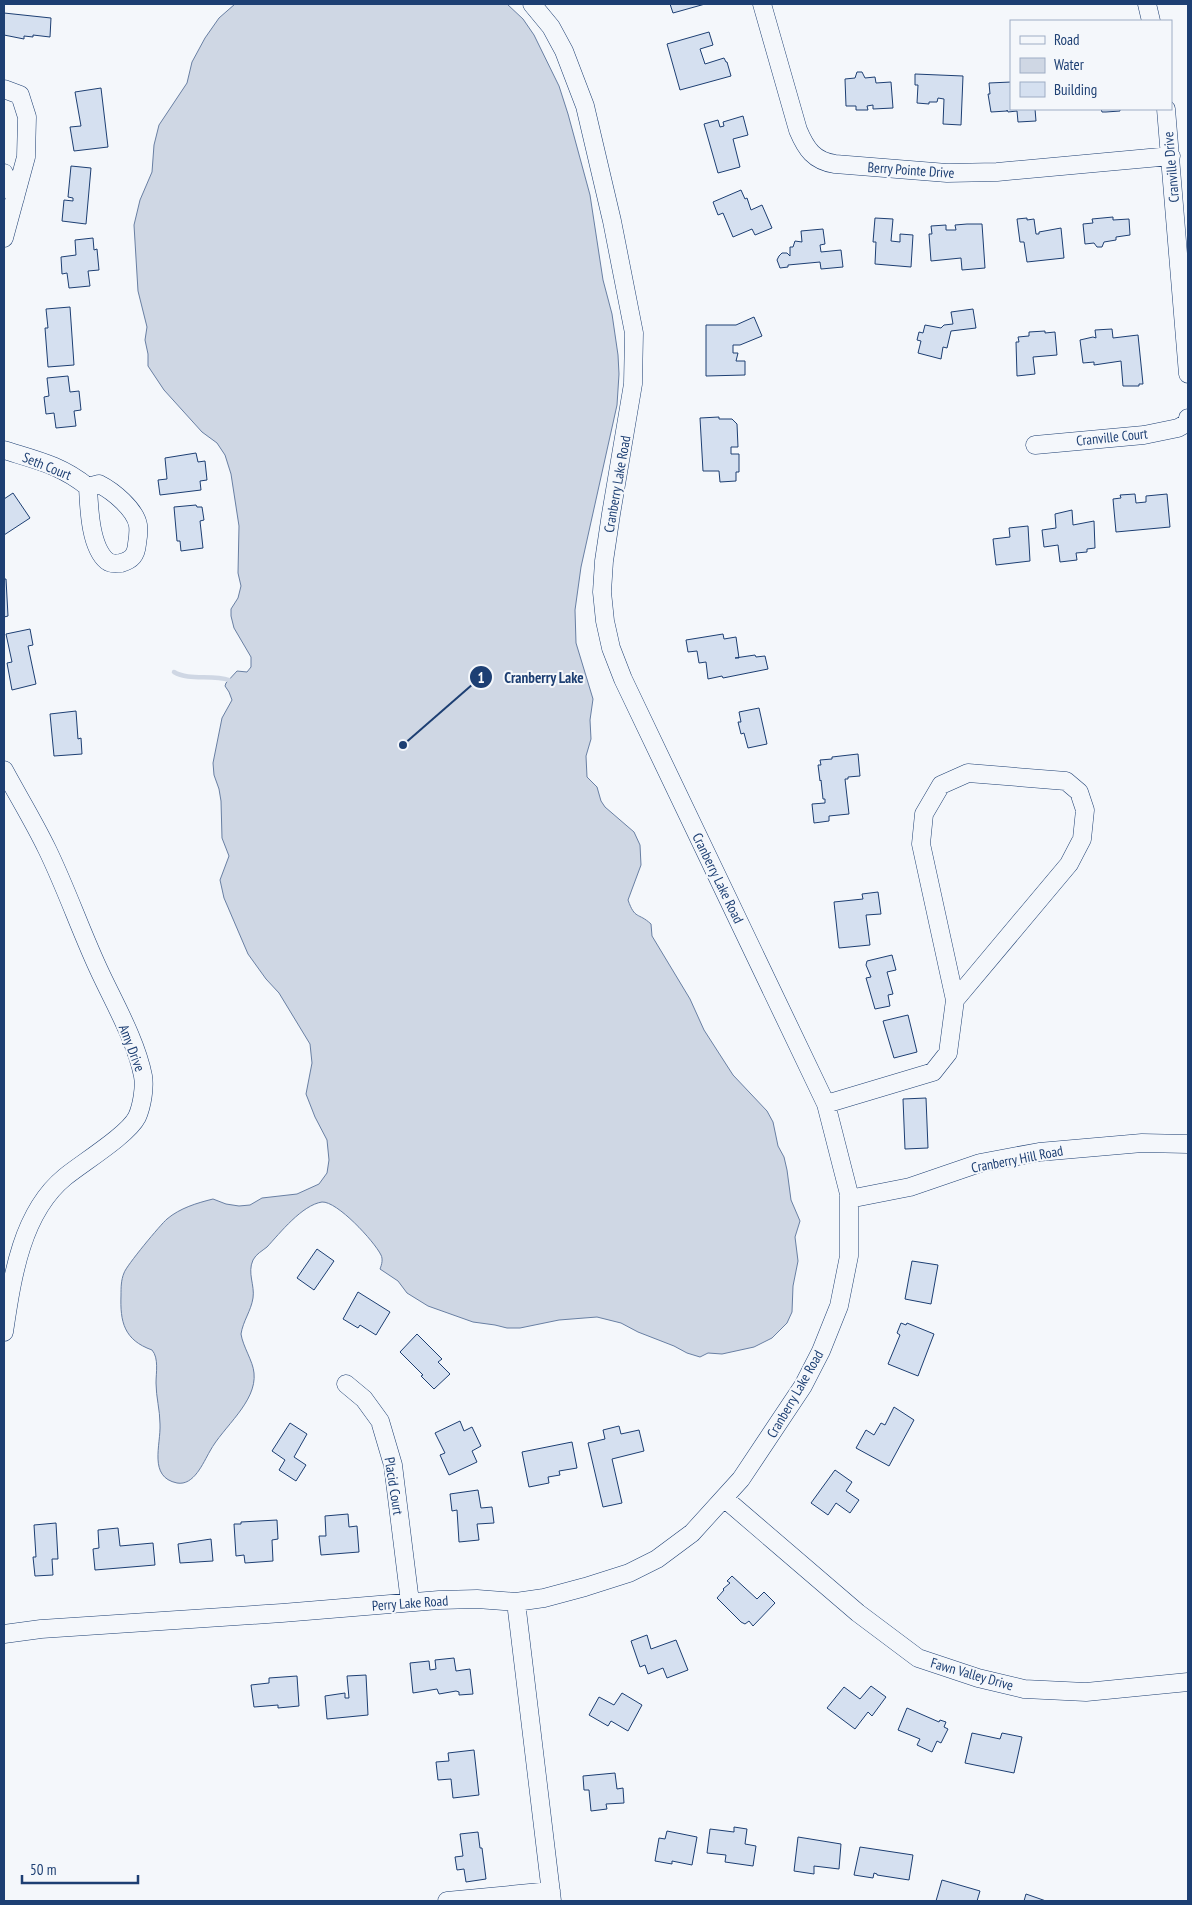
<svg xmlns="http://www.w3.org/2000/svg" width="1192" height="1905" font-family="'PT Sans Narrow',sans-serif">
  <style>
    .water { fill: #cfd7e4; stroke: #687fa3 }
    .lines { fill: none; stroke-linecap: round; stroke-linejoin: round }
    .stream { stroke: #cfd7e4; stroke-width: 4.5 }
    .building { fill: #d5e0f0; stroke: #1d3f73 }
    .minor-casing { stroke: #1d3f73; stroke-width: 19 }
    .minor { stroke: #f4f7fb; stroke-width: 18 }
    .labels { text-anchor: middle; stroke-width: 4; stroke-linejoin: round; paint-order: stroke }
    .street-label { font-size: 14px; fill: #1d3f73; stroke: #f4f7fb }
    .leader { fill: none; stroke: #1d3f73; stroke-width: 2 }
    .callout-dot { fill: #1d3f73; stroke: #f4f7fb; stroke-width: 2 }
    .mark-label { font-size: 15px; text-anchor: middle; font-weight: bold; fill: #fff }
    .callout-label { font-size: 15px; text-anchor: middle; font-weight: bold; fill: #1d3f73; stroke: #f4f7fb; stroke-width: 4; stroke-linejoin: round; paint-order: stroke }
  </style>
  <rect width="100%" height="100%" fill="#f4f7fb"/>
  <path class="water" d="M235,4H507L523,19L534,35L559,86L568,114L590,195L603,280L612,314L618,355L619,374L617,405L581,567L575,610L576,643L593,699L590,720L591,739L586,756L587,777L597,787L601,801L605,807L634,832L640,845L641,865L628,900C635,920 638,912 651,924L652,936L690,999L704,1030L733,1075L767,1111L773,1122L778,1146L784,1157L787,1170L791,1200L800,1221L795,1237L798,1261L793,1286L792,1312L787,1323L772,1338L754,1347L722,1354L708,1353L700,1357L687,1353L674,1346L638,1332L621,1323L597,1317L559,1320L520,1328H507L495,1325L473,1322L428,1306L407,1293L398,1281L380,1269C382,1264 383,1259 381,1255C374,1241 337,1201 322,1202C302,1205 280,1233 267,1247C262,1251 256,1254 253,1260C247,1273 255,1285 253,1298C251,1311 243,1321 241,1334C243,1347 253,1361 254,1373C257,1402 223,1427 210,1451C203,1463 194,1486 177,1483C148,1477 161,1445 160,1424C160,1410 156,1397 156,1383C156,1373 159,1358 152,1350C124,1340 120,1322 121,1295C121,1288 121,1280 124,1273C126,1266 161,1224 167,1219C180,1208 197,1203 213,1199L226,1204L239,1206L250,1205L262,1198L297,1194L319,1184L327,1173L329,1160L327,1140L315,1117L306,1094L312,1063L310,1044L279,993L266,979L248,954L224,898L220,880L229,856L222,838L221,801L219,789L214,775L213,763L222,718L232,700L229,692L225,686L226,683L237,671L247,672L251,667V657L234,628L231,616V609L238,598L241,586L238,573L239,526L231,474L225,455L217,443L202,432L164,390L148,366V354L145,340L147,327L138,291L134,225L140,200L152,172L154,145L159,125L187,83L192,62L205,38L219,18Z"/>
  <g class="lines">
    <path class="stream" d="M174,672C189,681 212,674 229,680"/>
  </g>
  <path class="building" d="M670,4H705L673,13Z
    M4,13L51,18L50,37L33,35V37L24,36V39L4,35Z
    M709,32L713,45L700,49L705,64L724,58L726,62H727L731,76L680,90L667,44Z
    M857,72H862L865,78L875,77L876,83L891,82L893,108L873,109V105L867,106L868,110H856V106H846L845,79L855,78Z
    M915,74L963,76L961,125L943,124L944,99L938,98L937,102H929V104L917,103L918,85H915Z
    M1011,82V109H1035L1036,121L1018,122L1017,111L1008,112L1007,110V111L991,112L988,94H990L989,83Z
    M101,88L108,147L74,151L70,127L81,126L75,92Z
    M1101,109H1120V111L1106,112H1102Z
    M743,116L748,135L733,139L740,167L718,173L704,124L718,120L720,127L724,126L723,122Z
    M71,166L91,168L86,224L62,221L64,200L73,201V198L68,197Z
    M741,190L745,199L747,198L751,210L762,205L772,228L755,235L752,229L733,237L723,213L718,215L713,202Z
    M1113,217V220L1129,219L1130,235L1116,237V240L1104,242L1102,247H1097L1094,243L1085,244L1083,224L1093,223L1092,219Z
    M875,218L893,219L891,241L900,242V234L913,235L911,267L875,264L876,242H873Z
    M1027,218V220L1034,219L1036,234H1039V232L1061,228L1064,258L1027,262L1024,242H1020L1017,219Z
    M967,224H982L985,268L962,270L961,258L931,261L929,234H932L931,226L946,225V230H956L955,225Z
    M823,229L825,244L820,245L821,252L841,250L843,267L821,269L820,262L788,265V267L780,268L777,260L779,256L782,253H787L790,256V247H793L795,241L802,242L801,231Z
    M93,238L94,250L97,249L99,270L88,271L90,286L69,288L67,273L62,274L61,257L76,255L75,240Z
    M70,307L74,365L48,367L45,328H48L46,309Z
    M973,309L976,328L951,331L947,348L943,347L941,359L918,353L921,341L917,340L919,332L923,333L925,325L941,328L944,325L953,324L951,312Z
    M754,317L762,336L740,345H733V353H738L736,361H745V375L706,376V325H736Z
    M1112,329L1113,338L1138,335L1143,384H1139V386H1123L1121,361L1094,365V362L1083,363L1080,340L1093,337L1096,338L1095,330Z
    M1045,331V333L1055,332L1057,355L1033,357L1035,374L1017,376L1016,342H1019L1018,337L1029,336V332Z
    M68,376L70,392L79,391L81,410L74,411L76,426L56,428L54,413L46,414L44,397L49,396L47,378Z
    M719,417V419H732L737,424L738,447H731V454H739V472H736V481L720,482L719,471H703L700,418Z
    M196,453L198,462L205,461L207,480L200,481L201,490L160,495L158,480L167,479L165,458Z
    M13,493L30,518L4,535V499Z
    M1135,494L1136,503L1146,502V496L1167,494L1170,527L1116,532L1113,499L1121,498L1120,495Z
    M196,505L197,507H202L204,520L200,521L203,548L181,551L180,541H177L174,507Z
    M1072,510L1073,525L1094,521L1095,548L1087,549V552L1076,553L1077,560L1060,562L1058,545L1044,547L1042,530L1056,528L1055,514Z
    M1028,526L1030,561L996,565L993,539L1010,537L1009,528Z
    M4,579H6L8,616L4,617Z
    M30,629L33,645L28,646L36,684L12,690L7,663L12,662L6,634Z
    M723,634L724,639L736,637L739,658H735L755,655L756,657L765,656L768,669L723,678L722,676L708,679L706,662L699,663L697,651L688,652L686,640Z
    M759,708L767,744L748,748L744,733L741,734L738,722H741L739,712Z
    M76,711L78,739L81,738L82,754L54,756L50,714Z
    M858,754L860,776L848,777V779H845L849,814L829,816V821L814,823L812,804L825,803V799H823L821,780L820,781L818,765H821L820,760L832,759V757Z
    M878,892L881,914L866,915L870,945L839,948L834,902L863,899L862,894Z
    M892,955L896,970L887,972L893,994L888,995L890,1006L875,1009L866,978L871,977L866,965L867,961Z
    M908,1015L917,1052L894,1058L883,1021Z
    M926,1098L928,1148L905,1149L903,1099Z
    M317,1249L334,1261L314,1290L297,1278Z
    M912,1261L938,1265L931,1304L905,1299Z
    M358,1292L390,1312L376,1335L360,1325L358,1328L343,1319Z
    M901,1323L906,1325L907,1323L934,1334L918,1376L888,1364L900,1335L897,1333Z
    M417,1334L442,1359L438,1362L450,1374L434,1389L421,1376L423,1375L400,1352Z
    M894,1407L914,1420L889,1466L856,1448L866,1430L874,1435L881,1423L885,1425Z
    M460,1421L464,1431L472,1427L481,1446L472,1451L477,1462L449,1475L440,1455L445,1453L435,1433Z
    M290,1423L307,1434L294,1457L306,1465L296,1481L279,1470L285,1460L272,1451Z
    M619,1426L621,1434L639,1430L644,1451L612,1459L622,1503L603,1507L588,1443L605,1439L603,1430Z
    M572,1442L577,1468L559,1471L560,1475L548,1477L549,1483L529,1487L522,1452Z
    M835,1470L852,1482L846,1491L859,1500L850,1513L836,1503L828,1515L811,1503Z
    M478,1490L481,1508L492,1507L494,1523L477,1524L479,1540L459,1542L457,1510L452,1511L450,1494Z
    M348,1514L349,1527L357,1526L359,1552L321,1555L319,1536H326L325,1516Z
    M277,1520L278,1539L272,1540L273,1561L245,1563L244,1555L236,1556L234,1524H241V1522Z
    M56,1523L58,1559H52L53,1575L35,1576L33,1557H36L34,1525Z
    M118,1528L120,1546L153,1543L155,1565L95,1570L93,1549L99,1548L98,1530Z
    M211,1539L213,1561L180,1563L178,1544Z
    M732,1576L757,1599L764,1592L775,1603L753,1626L749,1621L745,1624L741,1622L717,1598L724,1590L723,1589L730,1583L727,1581Z
    M647,1635L651,1649L676,1640L688,1670L667,1678L663,1668L648,1674L645,1665L640,1667L631,1641Z
    M454,1658L456,1671L470,1669L473,1694L459,1695V1692L456,1691L439,1694L437,1689L413,1693L410,1663L429,1661L430,1670L436,1669L435,1660Z
    M366,1675L368,1715L327,1719L325,1696L345,1693V1698H349L347,1676Z
    M297,1676L299,1706L278,1708V1705L254,1707L251,1685L269,1683V1678Z
    M871,1686L886,1697L872,1716L868,1712L855,1729L827,1708L844,1687L860,1699Z
    M622,1693L642,1705L628,1731L611,1721L608,1726L589,1715L599,1697L614,1705Z
    M907,1708L939,1722L940,1720L946,1722L944,1727L948,1729L941,1743L937,1741L932,1752L917,1745L920,1739L898,1730Z
    M972,1733L1000,1739L1002,1733L1022,1737L1014,1773L965,1763Z
    M474,1750L479,1795L453,1798L451,1779L438,1780L436,1762L449,1761L448,1753Z
    M615,1773L617,1789L623,1788L624,1803L606,1804L607,1809L591,1811L589,1790H584L583,1776Z
    M734,1827L747,1829L745,1844L756,1846L753,1866L725,1862L726,1855L707,1853L710,1829L734,1832Z
    M667,1831L697,1837L692,1865L672,1861V1864L655,1861L659,1838L665,1839Z
    M478,1832L480,1848H482L486,1879L466,1882L464,1869L457,1870L455,1857L463,1856L460,1834Z
    M798,1837L841,1844L839,1869L814,1866V1874L794,1871Z
    M860,1847L913,1855L909,1880L877,1875V1874L874,1873L873,1878L854,1875Z
    M942,1880L980,1891L977,1901H936Z
    M1026,1894L1046,1901H1024Z"/>
  <g class="lines">
    <g class="minor-casing">
      <path id="minor" d="M762,4L798,130C806,149 814,161 835,164L947,173L997,172L1171,156
        M1147,4L1151,21
        M4,89L20,95L27,117L26,157L4,238
        M1166,109L1188,374
        M4,173L15,198
        M1035,445L1144,435L1178,428L1187,423L1188,418
        M4,450C36,460 61,465 88,487
        M99,484C113,491 135,509 138,525C139,532 138,538 137,544C136,555 132,560 121,563C115,564 111,564 107,561C90,547 89,507 88,487Z
        M4,770C18,796 34,822 47,849C66,888 80,929 98,968C113,1001 136,1040 143,1076C145,1087 142,1106 137,1117C128,1135 82,1163 65,1177C21,1213 12,1279 4,1332
        M826,1104L933,1072L948,1053L955,1000L921,844L924,814L941,785L968,773L1066,781L1079,792L1085,810L1082,839L1069,864L955,1000
        M849,1199L910,1187L980,1163L1039,1152L1142,1143L1188,1144
        M346,1384L364,1399L380,1421L393,1465L410,1602
        M724,1498L858,1613L918,1658L978,1678L1024,1689L1086,1692L1188,1682
        M516,1602L552,1901
        M4,1634L41,1629L282,1613L439,1600L477,1599L516,1602L544,1598L585,1587L629,1573L657,1559L692,1533L741,1479L803,1386L821,1351L839,1306L849,1256V1194L826,1104L623,679L611,648L605,621L602,592L604,561L611,514L633,384L634,333L612,221L585,106L564,51L551,27L532,4
        M447,1901L551,1891"/>
    </g>
    <use href="#minor" class="minor"/>
  </g>
  <g class="labels">
    <g class="street-label">
      <text transform="translate(1171 167) rotate(-95)" y="5">Cranville Drive</text>
      <text transform="translate(911 170) rotate(4)" y="5">Berry Pointe Drive</text>
      <text transform="translate(1112 437) rotate(-6)" y="5">Cranville Court</text>
      <text transform="translate(47 466) rotate(22)" y="5">Seth Court</text>
      <text transform="translate(617 484) rotate(-80)" y="5">Cranberry Lake Road</text>
      <text transform="translate(718 878) rotate(64)" y="5">Cranberry Lake Road</text>
      <text transform="translate(132 1048) rotate(69)" y="5">Amy Drive</text>
      <text transform="translate(1017 1159) rotate(-11)" y="5">Cranberry Hill Road</text>
      <text transform="translate(795 1394) rotate(-60)" y="5">Cranberry Lake Road</text>
      <text transform="translate(394 1486) rotate(81)" y="5">Placid Court</text>
      <text transform="translate(410 1603) rotate(-4)" y="5">Perry Lake Road</text>
      <text transform="translate(972 1674) rotate(16)" y="5">Fawn Valley Drive</text>
    </g>
  </g>
  <path class="leader" d="M403 745L481 677"/>
  <g class="callout-dot">
    <circle cx="403" cy="745" r="5"/>
    <circle cx="481" cy="677" r="12"/>
  </g>
  <g class="mark-label">
    <text x="481" y="683">1</text>
  </g>
  <g class="callout-label">
    <text x="544" y="683">Cranberry Lake</text>
  </g>
  <rect width="1192" height="1905" fill="none" stroke="#1d3f73" stroke-width="10"/>
  <rect x="1010" y="20" width="162" height="90" fill="#f4f7fb" stroke="#9eadc5"/>
  <rect x="1020" y="36" width="25" height="8" fill="#f4f7fb" stroke="#9eadc5"/>
  <text x="1054" y="45" font-size="15" fill="#1d3f73">Road</text>
  <rect x="1020" y="58" width="25" height="15" fill="#cfd7e4" stroke="#9eadc5"/>
  <text x="1054" y="70" font-size="15" fill="#1d3f73">Water</text>
  <rect x="1020" y="82" width="25" height="15" fill="#d5e0f0" stroke="#9eadc5"/>
  <text x="1054" y="95" font-size="15" fill="#1d3f73">Building</text>
  <path d="M22 1875v8h116v-8" fill="none" stroke="#1d3f73" stroke-width="2.5"/>
  <text x="30" y="1875" font-size="15" fill="#1d3f73" stroke="#f4f7fb" stroke-width="4" paint-order="stroke">50 m</text>
</svg>
